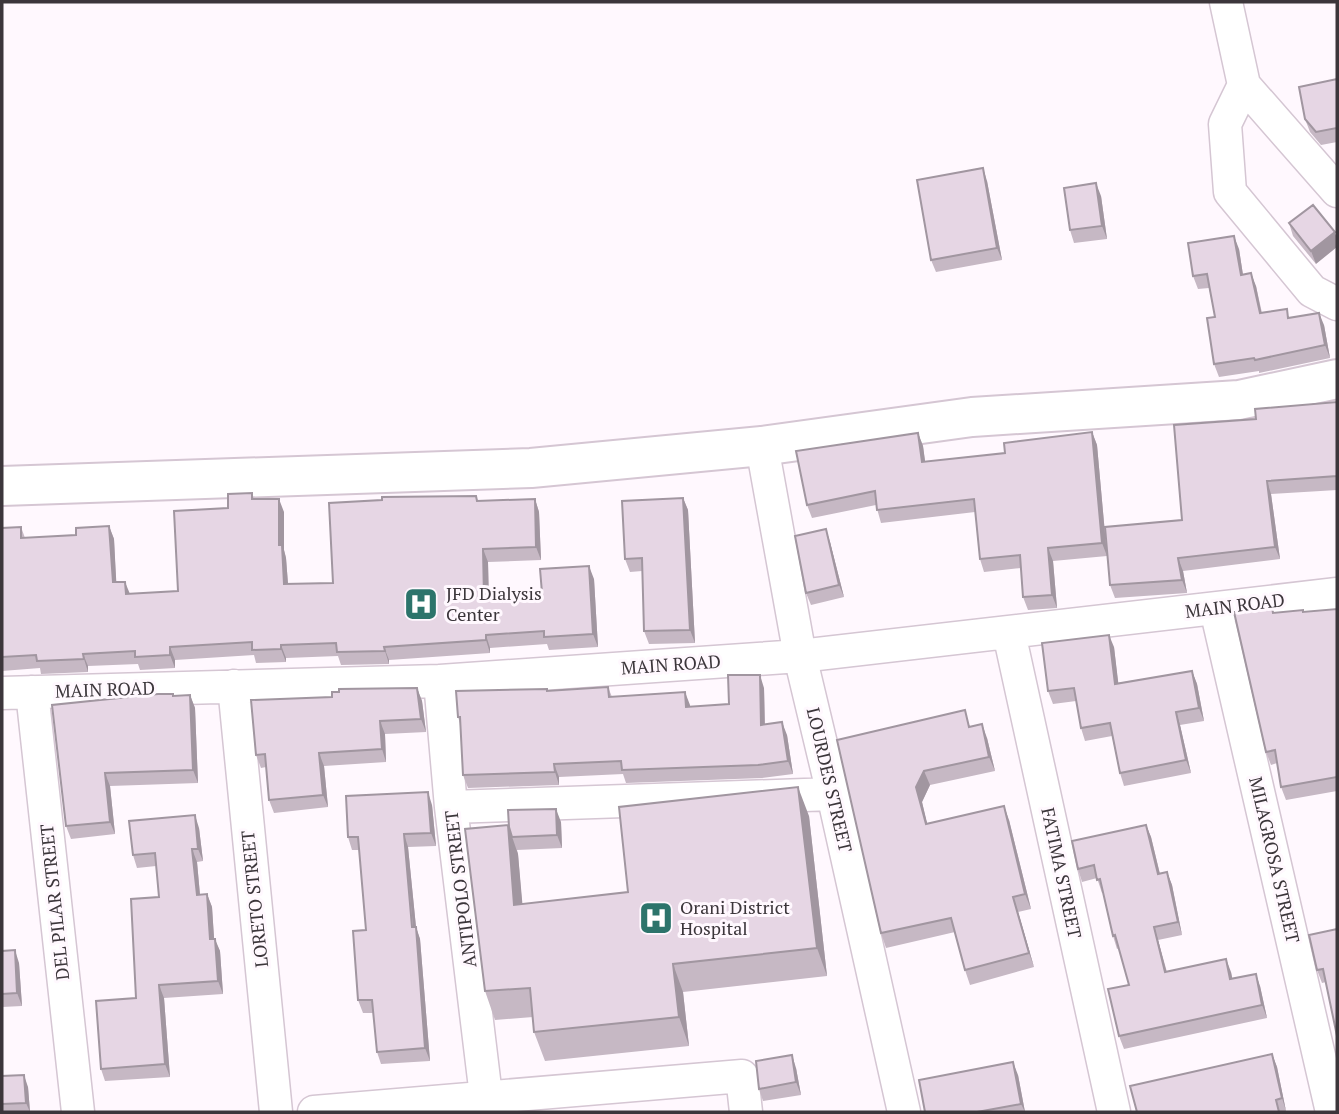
<svg xmlns="http://www.w3.org/2000/svg" width="1339" height="1114" font-family="'PT Serif',serif">
  <style>
    .lines { fill: none; stroke-linecap: round; stroke-linejoin: round }
    .street-casing { stroke: #d5c6d3; stroke-width: 35 }
    .secondary-casing { stroke: #d5c6d3; stroke-width: 42 }
    .street { stroke: #fff; stroke-width: 32 }
    .secondary { stroke: #fff; stroke-width: 38 }
    .wall { fill: #c6b8c4 }
    .shaded-wall { fill: #a196a0 }
    .building { fill: #e6d6e4; stroke: #a196a0; stroke-width: 2 }
    .labels { text-anchor: middle; stroke-width: 6; stroke-linejoin: round; paint-order: stroke }
    .poi-label { font-size: 18px; fill: #3c363b; stroke: #fff8fe; text-anchor: start }
    .street-label { font-size: 18px; fill: #3c363b; stroke: #fff8fe }
  </style>
  <rect width="100%" height="100%" fill="#fff8fe"/>
  <g class="lines">
    <g class="street-casing">
      <path id="street" d="M1226,2L1244,85L1337,191
        M1244,85L1225,124L1230,192L1312,291L1337,304
        M762,446L800,656L833,794L904,1112
        M1216,609L1332,1112
        M1009,633L1114,1112
        M440,681L451,807L486,1096
        M234,686L276,1112
        M32,692L78,1112
        M2,693L440,681L800,656L1337,594
        M451,807L833,794
        M314,1112L742,1076L746,1112"/>
    </g>
    <g class="secondary-casing">
      <path id="secondary" d="M2,486L531,468L762,446L972,417L1239,400L1337,379"/>
    </g>
    <use href="#street" class="street"/>
    <use href="#secondary" class="secondary"/>
  </g>
  <path class="wall" d="M1337,79V142L1321,145L1310,132L1305,119Z
    M987,181L1002,260L936,272L931,260Z
    M1101,196L1107,239L1074,243L1070,230Z
    M1313,205L1316,264L1293,236L1289,223Z
    M1239,249L1243,275L1256,286L1262,313L1290,318L1324,325L1330,358L1259,373V371L1219,377L1214,364L1215,317L1209,288L1198,289L1193,276Z
    M1337,402V490L1271,494L1280,559L1183,571L1187,593L1115,598L1110,585L1182,520L1256,419Z
    M1092,432L1097,445L1107,556L1053,561L1057,608L1028,610L1023,597L1021,568L984,572L980,559L975,512L881,523L876,505L812,518L807,505L918,433L923,446L925,462L1005,453Z
    M252,493L254,499L284,512V550L286,558L288,584L333,583L476,496L478,501L535,499L539,512L541,560L488,562L489,597L542,593L594,579L598,647L549,650L547,644L490,648V653L389,660V664L341,665L338,656L286,658V662L256,663L254,655L175,660V668L140,670L138,664L88,666V672L41,674L40,668L2,671V528L21,527L25,538L76,535L109,526L114,539L116,582L129,594L178,591L228,508Z
    M683,498L688,510L695,643L649,644L644,631L642,571L630,572L625,559Z
    M830,542L844,597L811,605L806,593Z
    M1337,609V791L1286,800L1281,787L1277,763L1271,765L1266,752L1274,613L1304,612Z
    M1114,647L1118,683L1192,671L1197,684L1204,721L1180,725L1191,773L1124,786L1120,773L1112,736L1085,741L1081,728L1076,701L1053,704L1048,691Z
    M608,687L612,697L690,705V707L729,704L764,688L765,724L787,735L793,774L762,778L626,783L623,774L559,777V785L468,788L463,775L460,723L458,717L547,691Z
    M417,688L422,701L426,732L385,734L386,762L324,766L328,807L274,813L269,800L266,767L261,768L256,755L332,697Z
    M190,695L195,708L198,783L110,786L115,834L71,839L66,826L52,705Z
    M971,727L987,738L995,771L930,785L922,802L927,824L1009,820L1031,909L1018,912L1034,967L970,985L965,970L955,932L886,948L881,933L837,740Z
    M432,805L436,846L408,847L416,927L420,939L430,1061L381,1064L377,1052L373,1013H363L358,1000L366,930L360,850H352L348,837Z
    M809,816L827,976L683,992L689,1046L545,1061L534,1032L533,1017L495,1020L485,991L465,829L561,822L562,848L517,850L518,854L522,904L628,892Z
    M1146,825L1151,837L1160,874L1167,872L1172,885L1182,935L1158,940L1167,972H1231L1232,978L1260,986L1267,1018L1124,1049L1119,1036L1129,985L1119,948L1117,949L1113,936L1103,893H1102L1097,878L1082,882L1078,869Z
    M199,828L203,861L197,862L200,894H207L212,907L214,939L220,951L223,994L164,998L170,1077L105,1081L101,1069L136,998L159,897L156,866L137,868L133,855Z
    M1337,929L1326,982L1322,983L1317,970Z
    M2,951L19,963L22,1006L2,1007Z
    M1272,1054L1277,1067L1286,1111L1282,1112H1137Z
    M796,1068L801,1095L763,1101L759,1089Z
    M1018,1075L1025,1112H925Z
    M2,1076L28,1087L30,1112H2Z"/>
  <path class="shaded-wall" d="M983,168L987,181L1002,260L997,248Z
    M1096,183L1101,196L1107,239L1102,226Z
    M1335,232L1337,239V247L1316,264L1311,251Z
    M1234,236L1239,249L1245,288L1241,275Z
    M1251,273L1256,286L1264,326L1260,313Z
    M1319,313L1324,325L1330,358L1325,345Z
    M1092,432L1097,445L1107,556L1102,543Z
    M918,433L923,446L927,475L922,462Z
    M1267,481L1271,494L1280,559L1275,547Z
    M683,498L688,510L695,643L690,630Z
    M279,499L284,512V550L286,558L289,597L284,584L279,545Z
    M535,499L539,512L541,560L536,547Z
    M109,526L114,539L117,595L113,582Z
    M826,529L830,542L844,597L839,585Z
    M1048,548L1053,561L1057,608L1052,595Z
    M483,549L488,562L489,610L484,597Z
    M1178,558L1183,571L1187,593L1182,580Z
    M589,566L594,579L598,647L593,634Z
    M125,582L130,594H126Z
    M486,635L490,648V653L486,640Z
    M1109,635L1114,647L1120,697L1115,684Z
    M281,645L286,658V662L281,649Z
    M170,647L175,660V668L170,655Z
    M384,647L389,660V664L385,651Z
    M83,654L88,666V672L84,659Z
    M1192,671L1197,684L1204,721L1199,708Z
    M760,675L764,688L765,738L761,725Z
    M417,688L422,701L426,732L421,719Z
    M685,692L690,705L691,720L686,707Z
    M190,695L195,708L198,783L193,770Z
    M1176,712L1180,725L1191,773L1186,760Z
    M380,721L385,734L386,762L382,749Z
    M782,722L787,735L793,774L788,761Z
    M982,724L987,738L995,771L989,757Z
    M319,753L324,766L328,807L323,795Z
    M554,764L559,777V785L555,772Z
    M924,771L930,785L922,802L931,839L926,824L916,787Z
    M105,773L110,786L115,834L110,822Z
    M798,787L809,816L827,976L817,948Z
    M428,792L432,805L436,846L431,833Z
    M1004,806L1009,820L1031,909L1025,894Z
    M556,809L561,822L562,848L557,835Z
    M195,815L199,828L203,861L198,849Z
    M508,825L518,854L525,933L514,905Z
    M1146,825L1151,837L1163,887L1158,874Z
    M404,834L408,847L416,927L420,939L430,1061L425,1048Z
    M2,841L3,844V878L2,875Z
    M192,849L197,862L201,907L197,895Z
    M1167,872L1172,885L1182,935L1178,922Z
    M207,894L212,907L215,952L210,939Z
    M1013,897L1018,912L1034,967L1029,953Z
    M1154,927L1158,940L1170,985L1165,972Z
    M215,939L220,951L223,994L218,981Z
    M15,950L19,963L22,1006L17,993Z
    M1226,959L1231,972L1235,992L1230,979Z
    M673,964L683,992L689,1046L679,1017Z
    M1256,974L1260,986L1267,1018L1262,1005Z
    M159,985L164,998L170,1077L165,1064Z
    M1272,1054L1277,1067L1286,1111L1282,1098Z
    M792,1055L796,1068L801,1095L796,1082Z
    M1013,1062L1018,1075L1025,1112L1021,1104Z
    M24,1075L28,1087L30,1112L26,1103Z"/>
  <path class="building" d="M1337,79V128L1316,132L1305,119L1299,87Z
    M983,168L997,248L931,260L917,180Z
    M1096,183L1102,226L1070,230L1064,188Z
    M1313,205L1335,232L1311,251L1289,223Z
    M1234,236L1241,275L1251,273L1260,313L1287,309L1288,318L1319,313L1325,345L1255,360L1254,358L1214,364L1207,318L1215,317L1207,274L1193,276L1188,243Z
    M1337,402V476L1267,481L1275,547L1178,558L1182,580L1110,585L1105,527L1182,520L1174,425L1256,419L1255,409Z
    M1092,432L1102,543L1048,548L1052,595L1023,597L1020,555L980,559L974,499L877,510L875,491L807,505L796,451L918,433L922,462L1005,453L1004,443Z
    M252,493V499H279V545H282L284,584L333,583L329,503L382,500V497L476,496L477,501L535,499L536,547L483,549L484,597L542,593L540,569L589,566L593,634L544,637V631L486,635V640L384,647L385,651L337,652L336,643L281,645V649L252,650V642L170,647V655L135,657V651L83,654L84,659L37,661L36,655L2,657V528L21,527V538L76,535V528L109,526L113,582H125L126,594L178,591L174,511L228,508V494Z
    M683,498L690,630L644,631L642,558L625,559L622,501Z
    M826,529L839,585L806,593L795,536Z
    M1272,607L1273,613L1303,610V612L1337,609V777L1281,787L1275,750L1266,752L1234,612Z
    M1109,635L1115,684L1192,671L1199,708L1176,712L1186,760L1120,773L1110,723L1081,728L1074,688L1048,691L1042,643Z
    M728,675H760L761,725L782,722L788,761L758,765L622,770L621,761L554,764L555,772L463,775L460,717H458L456,691L547,689V691L608,687L609,697L685,692L686,707L729,704Z
    M417,688L421,719L380,721L382,749L319,753L323,795L269,800L265,754L256,755L251,700L332,697V692H339V689Z
    M158,694H173V696L190,695L193,770L105,773L110,822L66,826L52,705Z
    M965,710L969,727L982,724L989,757L924,771L916,787L926,824L1004,806L1025,894L1013,897L1029,953L965,970L951,918L881,933L837,740Z
    M798,787L817,948L673,964L679,1017L534,1032L530,988L485,991L465,829L508,825L514,905L628,892L619,807Z
    M428,792L431,833L404,834L412,927H416L425,1048L377,1052L372,1000H358L353,931L366,930L358,837H348L346,796Z
    M556,809L557,835L512,837L509,827L508,810Z
    M195,815L198,849H192L197,895L207,894L210,939H215L218,981L159,985L165,1064L101,1069L96,1001L136,998L131,899L159,897L155,853L133,855L129,821Z
    M1146,825L1158,874L1167,872L1178,922L1154,927L1165,972L1226,959L1230,979L1256,974L1262,1005L1119,1036L1108,989L1129,985L1115,935L1113,936L1100,879L1097,880L1094,865L1078,869L1072,841Z
    M1337,929V1036L1323,969L1317,970L1309,935Z
    M15,950L17,993L2,994V951Z
    M1272,1054L1282,1098L1276,1100L1279,1112H1137L1130,1086Z
    M792,1055L796,1082L759,1089L756,1061Z
    M1013,1062L1021,1104L977,1112H925L919,1080Z
    M24,1075L26,1103L2,1104V1076Z"/>
  <defs>
    <g id="hospital-square" transform="scale(1.75)"><rect x="-9" y="-9" width="18" height="18" rx="4" fill="#2c746b" stroke="#fff8fe"/><path d="M-5-5h3v3.5h4V-5h3V5h-3V1.5h-4V5h-3Z" fill="#fff"/></g>
  </defs>
  <g fill-rule="evenodd">
    <use href="#hospital-square" x="421" y="604"/>
    <use href="#hospital-square" x="656" y="918"/>
  </g>
  <g class="labels">
    <g class="poi-label">
      <text x="446" y="600">JFD Dialysis<tspan x="446" dy="21">Center</tspan></text>
      <text x="680" y="914">Orani District<tspan x="680" dy="21">Hospital</tspan></text>
    </g>
    <g class="street-label">
      <text transform="translate(1235 606) rotate(-7)" y="6">MAIN ROAD</text>
      <text transform="translate(671 665) rotate(-4)" y="6">MAIN ROAD</text>
      <text transform="translate(105 690) rotate(-2)" y="6">MAIN ROAD</text>
      <text transform="translate(829 780) rotate(77)" y="6">LOURDES STREET</text>
      <text transform="translate(1274 860) rotate(77)" y="6">MILAGROSA STREET</text>
      <text transform="translate(1061 873) rotate(78)" y="6">FATIMA STREET</text>
      <text transform="translate(461 889) rotate(-97)" y="6">ANTIPOLO STREET</text>
      <text transform="translate(255 899) rotate(-96)" y="6">LORETO STREET</text>
      <text transform="translate(55 902) rotate(-96)" y="6">DEL PILAR STREET</text>
    </g>
  </g>
  <rect width="1339" height="1114" fill="none" stroke="#3c363b" stroke-width="7"/>
</svg>
